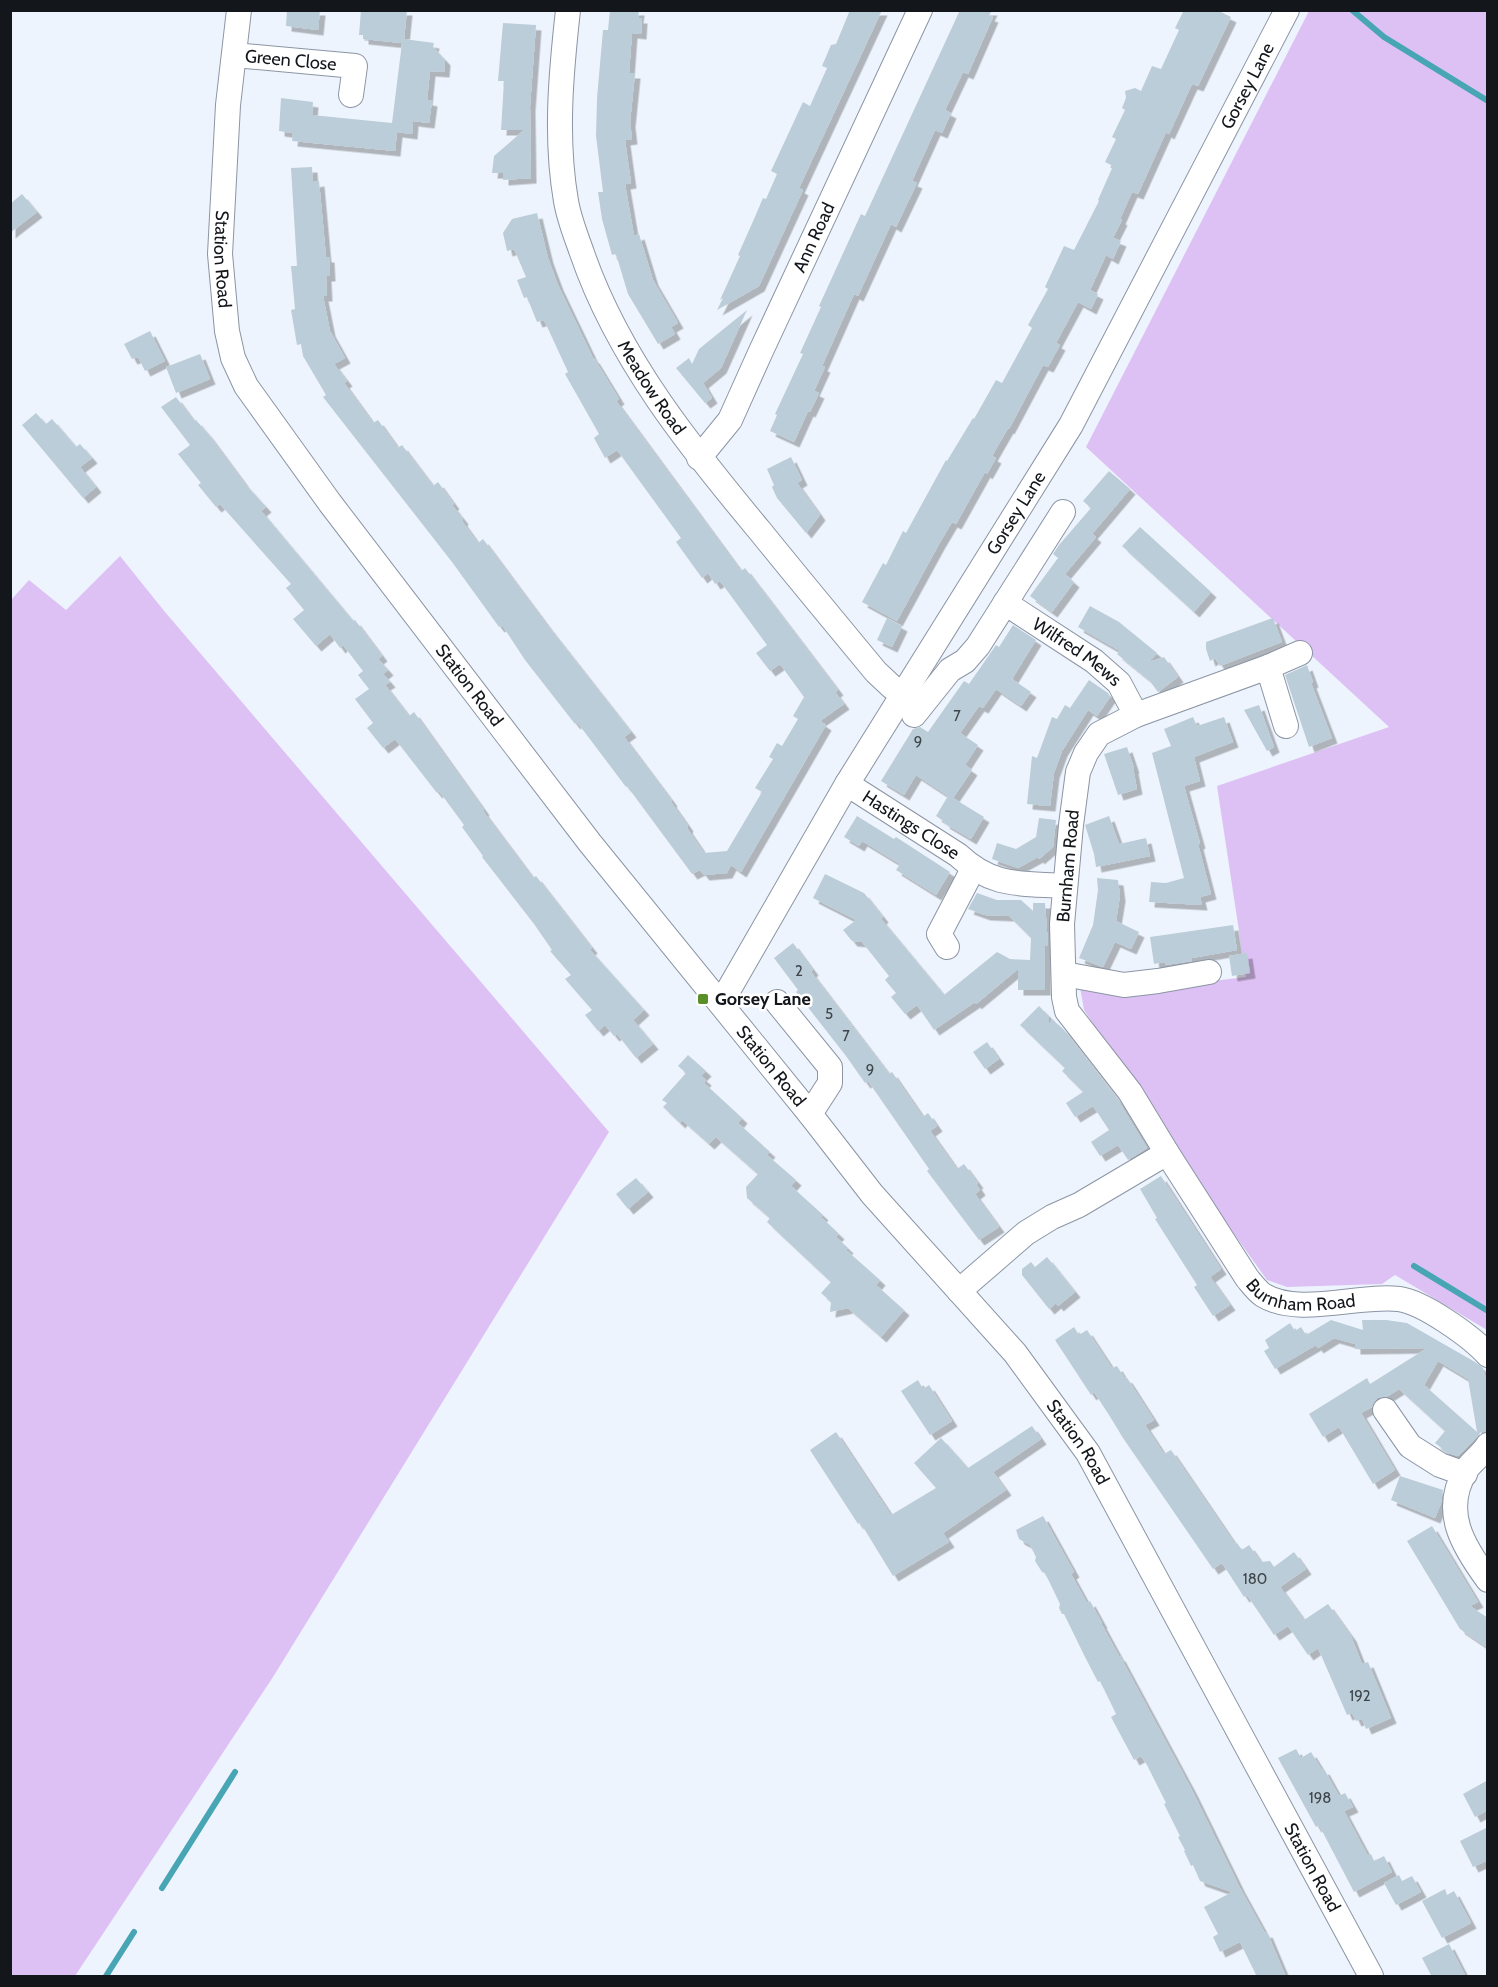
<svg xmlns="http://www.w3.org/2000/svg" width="1498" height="1987" font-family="Cabin,sans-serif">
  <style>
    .green { fill: #dec1f4 }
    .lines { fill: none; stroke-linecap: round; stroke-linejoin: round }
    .stream { stroke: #48a5b4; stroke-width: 6 }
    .building { fill: #bbcdd8; fill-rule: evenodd; filter: url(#shadow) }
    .minor-casing { stroke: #8b95a4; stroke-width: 26 }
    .minor { stroke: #fff; stroke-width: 24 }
    .poi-dot { fill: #598f29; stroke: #fff; stroke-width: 2 }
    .labels { text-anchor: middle; stroke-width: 5; stroke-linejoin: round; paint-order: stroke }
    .number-label { font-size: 15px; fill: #3d444a }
    .street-label { font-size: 18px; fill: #13161b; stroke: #fff }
    .poi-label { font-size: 18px; font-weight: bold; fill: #13161b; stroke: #fff; text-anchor: start }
  </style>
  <defs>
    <filter id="shadow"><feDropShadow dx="5.5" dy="5.5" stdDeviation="0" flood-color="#0004"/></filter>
  </defs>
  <rect width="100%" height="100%" fill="#eef4fe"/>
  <path class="green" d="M1309,11H1487V1330L1395,1275L1382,1284L1287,1287L1267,1280L1199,1185L1084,1010L1080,987L1204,982L1246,977L1217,786L1389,727L1086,447Z
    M120,556L165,612L609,1132L273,1677L75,1976H11V600L29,580L66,610Z"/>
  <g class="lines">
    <path class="stream" d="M1352,10L1384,37L1488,101
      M1414,1266L1488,1311
      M162,1888L235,1772
      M106,1976L134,1932"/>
  </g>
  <path class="building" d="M287,10H320L318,30L286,26Z
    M361,10H407L404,39L434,43L433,47L445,60L444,72L430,71L427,100L432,101L429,123L413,121L412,134L397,132L395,151L292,141L293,133L279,131L281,98L313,102L312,115L392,123L402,43L363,39V35H359Z
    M610,10H639L638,18H642L641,34L632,33L629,73H635L630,122L632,139L625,140L631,183L625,184L634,236L639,234L653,280L678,323L671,327L675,334L658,344L628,294L616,254L612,255L602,219L598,192H603L596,136L597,98L603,30H608Z
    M850,10H882L799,188L803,190L759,286L717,310L723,298L720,300L740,256L738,255L754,219L763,198L766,199L777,174L771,171L803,102L810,106L827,68L822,66L831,45L836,44Z
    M960,10H992L989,16L993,17L968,74L963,72L945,110L951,113L942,133L935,130L912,181L917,183L896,227L891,224L858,296L854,294L822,366L825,367L814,391L819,393L810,412L808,411L794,442L770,431L777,415L775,414L803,354L800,353L821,307L819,306L861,214L865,216Z
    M1184,10H1217L1231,17L1198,86L1192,84L1169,134L1166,132L1138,194L1132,192L1120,219L1122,220L1113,238L1121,241L1113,259L1106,255L1090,290L1098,294L1091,309L1078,302L1056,343L1060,345L1048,367L1043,365L1009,429L1008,428L992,456L996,458L987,474L985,472L956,524L952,522L939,544L897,621L862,602L883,563L886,565L903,531L906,533L946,460L947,461L973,418L974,419L996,380L1002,383L1032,328L1028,325L1048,289L1045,287L1064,246L1074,250L1099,201L1098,200L1113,166L1105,162L1116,139L1112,137L1125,110L1122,108L1126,98L1125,91L1135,88L1141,91L1152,66L1161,69L1179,30L1175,28Z
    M503,23L536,25L530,106L531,178L503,180V173H492L494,156L524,130H501L504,81H498Z
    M312,167L313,182L319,181L326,257H329L330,276H326L327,296H323L330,331L345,358L334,364L347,381L344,383L373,423L378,420L398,448L402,445L433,486L438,482L454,504L452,505L463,519L462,521L478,543L483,539L547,625L631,732L624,737L672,801L671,802L688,826L687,828L704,853L727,851L762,792L755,788L773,759L769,757L777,743L782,746L798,719L793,716L804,697L780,664L770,671L756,653L767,645L720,581L715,584L708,573L702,578L676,542L681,538L617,450L605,458L594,438L599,434L565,374L568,372L544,320L537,322L527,297L524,298L517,280L526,277L514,249L507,251L503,233L512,219L537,213L548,258L558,285L593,358H594L619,399L616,401L741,571L745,568L838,690L835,692L844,704L820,721L826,725L741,872L731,865L727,873L704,875L700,870L692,874L627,786L626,787L577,722L575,724L525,660L502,625L499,627L452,562L323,397L326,395L303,356L301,344L297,345L291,310L295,309L291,266H297L291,168Z
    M22,194L37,212L10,233V204Z
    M747,310L721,368L703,383L712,398L705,403L676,368L689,358L692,364L699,349Z
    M150,331L165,361L145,371L138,357L132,359L124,344Z
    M200,354L210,379L176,393L166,367Z
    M176,397L194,421L196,420L208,434L245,484L266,507L261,511L353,621L355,620L382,656L378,659L388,670L383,674L390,682L385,685L409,716L414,712L484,810L483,811L533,878L536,876L592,948L590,950L644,1010L633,1020L653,1044L636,1058L617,1034L614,1036L605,1025L598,1031L585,1015L592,1010L565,979L571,975L550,951L552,950L534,924L482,857L483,856L462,827L464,825L439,791L437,793L395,739L383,748L367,728L373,723L355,699L369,689L358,675L363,671L343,645L340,648L330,634L316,646L293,619L304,610L286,588L291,584L220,504L216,507L198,485L201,483L178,454L190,445L161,407Z
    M36,413L46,424L52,419L76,447L80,444L92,458L80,467L96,487L83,498L22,425Z
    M791,457L802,480L797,483L820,515L806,533L777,498L772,487L774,485L767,469Z
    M1109,471L1130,489L1092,534L1096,537L1065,574L1074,582L1052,612L1030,596L1058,558L1053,554L1059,545L1091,508L1083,501Z
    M1140,527L1211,592L1194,612L1122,546Z
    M1090,606L1119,622L1157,653L1149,662L1164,657L1178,677L1158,692L1149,680L1117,654L1120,651L1078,627Z
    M887,618L902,626L892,647L877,640Z
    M1273,618L1282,642L1220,666L1215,658L1210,661L1206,649V642Z
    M1013,625L1036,640L1012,679L1031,692L1021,706L996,689L983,708L979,706L960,733L978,745L965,765L972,770L953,798L984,817L971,839L944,823L945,822L936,816L948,796L916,775L904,795L881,781L913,729L920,727L928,732L964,681L969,684L996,645L999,647Z
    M1307,665L1313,682L1311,683L1332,738L1309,747L1285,675Z
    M1089,680L1108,693L1110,697L1097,716L1088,710L1062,751L1054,773L1050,806L1027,804L1032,756L1037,758L1052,717L1057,719L1065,705L1070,708Z
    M1259,705L1274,747L1267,751L1244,710Z
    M1193,717L1197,726L1224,717L1233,742L1194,757L1200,781L1184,786L1200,843L1198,844L1211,894L1200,897L1202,905L1149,902L1151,882L1166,883L1184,878L1152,753L1171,746L1164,729Z
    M1127,747L1134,768H1133L1137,789L1118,795L1104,754Z
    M857,816L894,839L896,837L950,872L936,895L896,870L900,864L862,841L859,846L844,837Z
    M1109,816L1119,844L1146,838L1150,856L1096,867L1094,854L1085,825Z
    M1039,818L1056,820L1053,847L1039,859L1038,857L1018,868L992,859L997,843L1016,849L1036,837Z
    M825,874L864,893L883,917L881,919L944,995L997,952L1010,959L1030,960L1031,938L1009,916L985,915L968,909L977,893L997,900H1021L1033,911V903H1045L1048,946H1045V990H1018V969L976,1004L975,1002L934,1030L917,1005L905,1014L891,997L896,993L885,980L889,976L862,942L852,941L843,930L856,920L813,898Z
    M1097,878L1118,880L1120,896L1116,921L1139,932L1131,949L1115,942L1103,967L1079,958L1093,925L1098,890Z
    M1233,925L1237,950L1192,958V961L1165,965V962L1154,964L1150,937Z
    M793,943L813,970L811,972L889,1074L892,1072L923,1117L928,1113L937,1126L930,1131L957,1169L964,1164L978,1183L976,1184L980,1190L975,1194L999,1227L979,1240L927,1171L929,1169L868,1081L865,1083L846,1056L796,992L798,990L774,958Z
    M1247,953L1250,973L1232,976L1229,956Z
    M1039,1006L1049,1016V1025L1052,1019L1064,1030L1118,1100L1147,1148L1128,1160L1118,1145L1100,1156L1091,1142L1109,1130L1093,1106L1075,1117L1066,1103L1083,1092L1062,1071L1065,1068L1020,1025Z
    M987,1042L999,1059L985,1069L973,1052Z
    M688,1055L706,1071L701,1076L706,1080L704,1083L742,1118L738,1123L770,1152L767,1155L796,1180L791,1186L823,1215L821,1217L839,1234L836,1237L848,1248L846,1250L880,1280L876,1285L904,1310L881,1337L848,1308L830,1312L831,1302L821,1293L831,1282L767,1222L770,1218L747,1198L746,1187L758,1174L716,1137L709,1144L682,1120L680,1123L663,1107L667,1103L662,1100L686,1073L678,1066Z
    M1161,1176L1221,1269L1210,1277L1230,1305L1213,1316L1194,1287L1197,1285L1155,1219L1157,1218L1140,1189Z
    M636,1178L648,1192L628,1209L616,1194Z
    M1047,1257L1075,1292L1058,1306L1056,1303L1049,1309L1022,1275V1269L1031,1262L1035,1267Z
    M1331,1320L1363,1330L1362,1320H1386L1407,1323L1475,1362L1483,1368L1488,1387V1431L1481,1432L1477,1437L1458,1456L1448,1453L1435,1443L1445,1431L1399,1389L1388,1396L1377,1398L1372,1407L1361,1413L1395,1470L1373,1484L1339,1427L1323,1437L1309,1414L1367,1378L1370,1384L1427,1348L1355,1349V1344L1334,1338L1318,1348L1316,1345L1275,1369L1264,1351L1269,1348L1265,1340L1290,1323L1295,1331L1301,1327L1306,1335ZM1438,1361L1468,1379L1477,1432L1424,1385Z
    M1074,1327L1079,1335L1087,1330L1112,1368L1117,1366L1124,1377L1127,1378L1154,1420L1145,1425L1164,1454L1171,1450L1235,1544L1237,1543L1242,1550L1249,1545L1261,1562L1270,1561L1274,1567L1294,1552L1306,1569L1280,1587L1304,1620L1328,1604L1351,1636L1362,1664L1368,1662L1391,1718L1366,1729L1362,1719L1356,1721L1352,1713L1347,1715L1318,1648L1308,1655L1288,1626L1274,1635L1247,1595L1244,1597L1222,1563L1213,1569L1123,1438L1109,1415L1094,1392L1091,1395L1055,1340Z
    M918,1380L923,1389L929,1385L952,1421L930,1435L901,1391Z
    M1032,1426L1041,1439L993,1472L1006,1490L943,1533L949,1542L893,1576L860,1522L858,1524L810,1450L836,1432L891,1515L936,1488L914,1463L941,1438L968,1468Z
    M1400,1476L1443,1490L1441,1503L1435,1518L1391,1500Z
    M1043,1516L1074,1572L1071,1574L1087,1603L1090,1601L1102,1623H1101L1119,1656H1120L1192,1790L1240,1888L1265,1933L1267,1932L1286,1977H1257L1240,1942L1220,1952L1213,1937L1218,1934L1204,1907L1232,1892L1200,1881L1193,1865L1191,1866L1184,1851L1185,1850L1178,1837L1180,1836L1164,1804L1166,1803L1147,1765L1141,1756L1134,1760L1111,1717L1116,1714L1100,1681L1098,1682L1085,1657L1064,1614H1062L1059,1608L1060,1604L1045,1573L1042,1572L1035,1561L1036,1557L1030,1545L1019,1539L1016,1530Z
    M1432,1526L1478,1602L1470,1606L1488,1618V1648L1460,1629L1407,1541Z
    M1296,1749L1301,1758L1311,1752L1322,1770L1324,1769L1339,1796L1345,1793L1353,1807L1344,1811L1368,1856L1371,1854L1374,1861L1384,1856L1392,1872L1354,1892L1319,1825L1316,1827L1278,1758Z
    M1488,1780V1810L1475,1817L1463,1794Z
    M1488,1827V1860L1473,1867L1460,1841Z
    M1399,1875L1402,1881L1412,1876L1421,1892L1396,1905L1384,1883Z
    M1445,1889L1447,1895L1454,1891L1471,1923L1442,1938L1422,1901Z
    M1449,1944L1466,1977H1432L1422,1958Z"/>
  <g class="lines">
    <g class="minor-casing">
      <g id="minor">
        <path id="s1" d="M239,10L228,105L220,254L227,331L233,358L246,386L330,503L590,843L810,1114L872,1194L1015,1353L1088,1453L1371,1976"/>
        <path id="s2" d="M568,10C561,73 555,138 566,201C569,219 576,236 582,253C618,358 690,447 760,531C798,578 837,625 876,672L892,687L902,694"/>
        <path id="s3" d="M234,55L355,66L351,95"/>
        <path id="s4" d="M699,458L730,420L761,351L920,10"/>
        <path id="s5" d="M1005,603L1094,661L1119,683L1136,715"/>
        <path id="s6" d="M1300,653L1268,667L1136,715L1099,734L1086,753L1078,772L1071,825L1062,924L1064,997L1067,1011L1130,1092L1167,1153L1247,1278C1252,1284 1257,1291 1263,1295C1298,1317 1360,1294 1399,1299C1423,1302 1472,1337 1488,1355"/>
        <path d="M1268,667L1286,726"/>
        <path d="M914,715L950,670L965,661L978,646L1063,512"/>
        <path id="s7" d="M847,784L958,855C993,888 1021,883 1065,886"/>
        <path d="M947,947L939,934L973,869"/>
        <path d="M1064,974L1124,985L1158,981L1209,972"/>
        <path d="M777,1002L830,1067V1083L810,1114"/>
        <path id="s8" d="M721,1003L847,784L1071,425L1287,10"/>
        <path d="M959,1291L1026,1233L1052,1217L1079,1205L1167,1153"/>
        <path d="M1385,1410L1410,1446L1440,1465L1465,1474"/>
        <path d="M1488,1445C1482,1455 1472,1461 1466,1470C1441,1511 1463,1546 1488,1580"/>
      </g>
    </g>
    <use href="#minor" class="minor"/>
  </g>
  <rect class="poi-dot" x="697" y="993" width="12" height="12" rx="3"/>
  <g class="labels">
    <g class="number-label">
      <text x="957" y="721">7</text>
      <text x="918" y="747">9</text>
      <text x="799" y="976">2</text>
      <text x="829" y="1019">5</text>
      <text x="846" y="1041">7</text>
      <text x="870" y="1075">9</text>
      <text x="1255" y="1584">180</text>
      <text x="1360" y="1701">192</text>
      <text x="1320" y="1803">198</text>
    </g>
    <g class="street-label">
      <text dy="6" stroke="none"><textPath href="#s3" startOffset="57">Green Close</textPath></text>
      <text dy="6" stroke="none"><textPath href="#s8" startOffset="1058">Gorsey Lane</textPath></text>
      <text dy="6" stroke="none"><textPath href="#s4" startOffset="250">Ann Road</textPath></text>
      <text dy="6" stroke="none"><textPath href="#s1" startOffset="250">Station Road</textPath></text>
      <text dy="6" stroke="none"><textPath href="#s2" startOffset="398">Meadow Road</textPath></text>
      <text dy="6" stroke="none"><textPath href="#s8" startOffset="572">Gorsey Lane</textPath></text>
      <text dy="6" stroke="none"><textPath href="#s5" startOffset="87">Wilfred Mews</textPath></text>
      <text dy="6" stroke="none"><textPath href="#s1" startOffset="754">Station Road</textPath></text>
      <text dy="6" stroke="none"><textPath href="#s7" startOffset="76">Hastings Close</textPath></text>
      <text transform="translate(1068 866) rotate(-85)" y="6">Burnham Road</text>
      <text dy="6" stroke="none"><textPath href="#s1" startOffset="1240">Station Road</textPath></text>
      <text dy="6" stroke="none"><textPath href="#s6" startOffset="884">Burnham Road</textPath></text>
      <text dy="6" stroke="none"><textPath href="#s1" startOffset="1726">Station Road</textPath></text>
      <text dy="6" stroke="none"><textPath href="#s1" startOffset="2212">Station Road</textPath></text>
    </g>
    <g class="poi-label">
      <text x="715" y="1005">Gorsey Lane</text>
    </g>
  </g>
  <rect width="1498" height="1987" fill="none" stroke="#13161b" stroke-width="24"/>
</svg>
